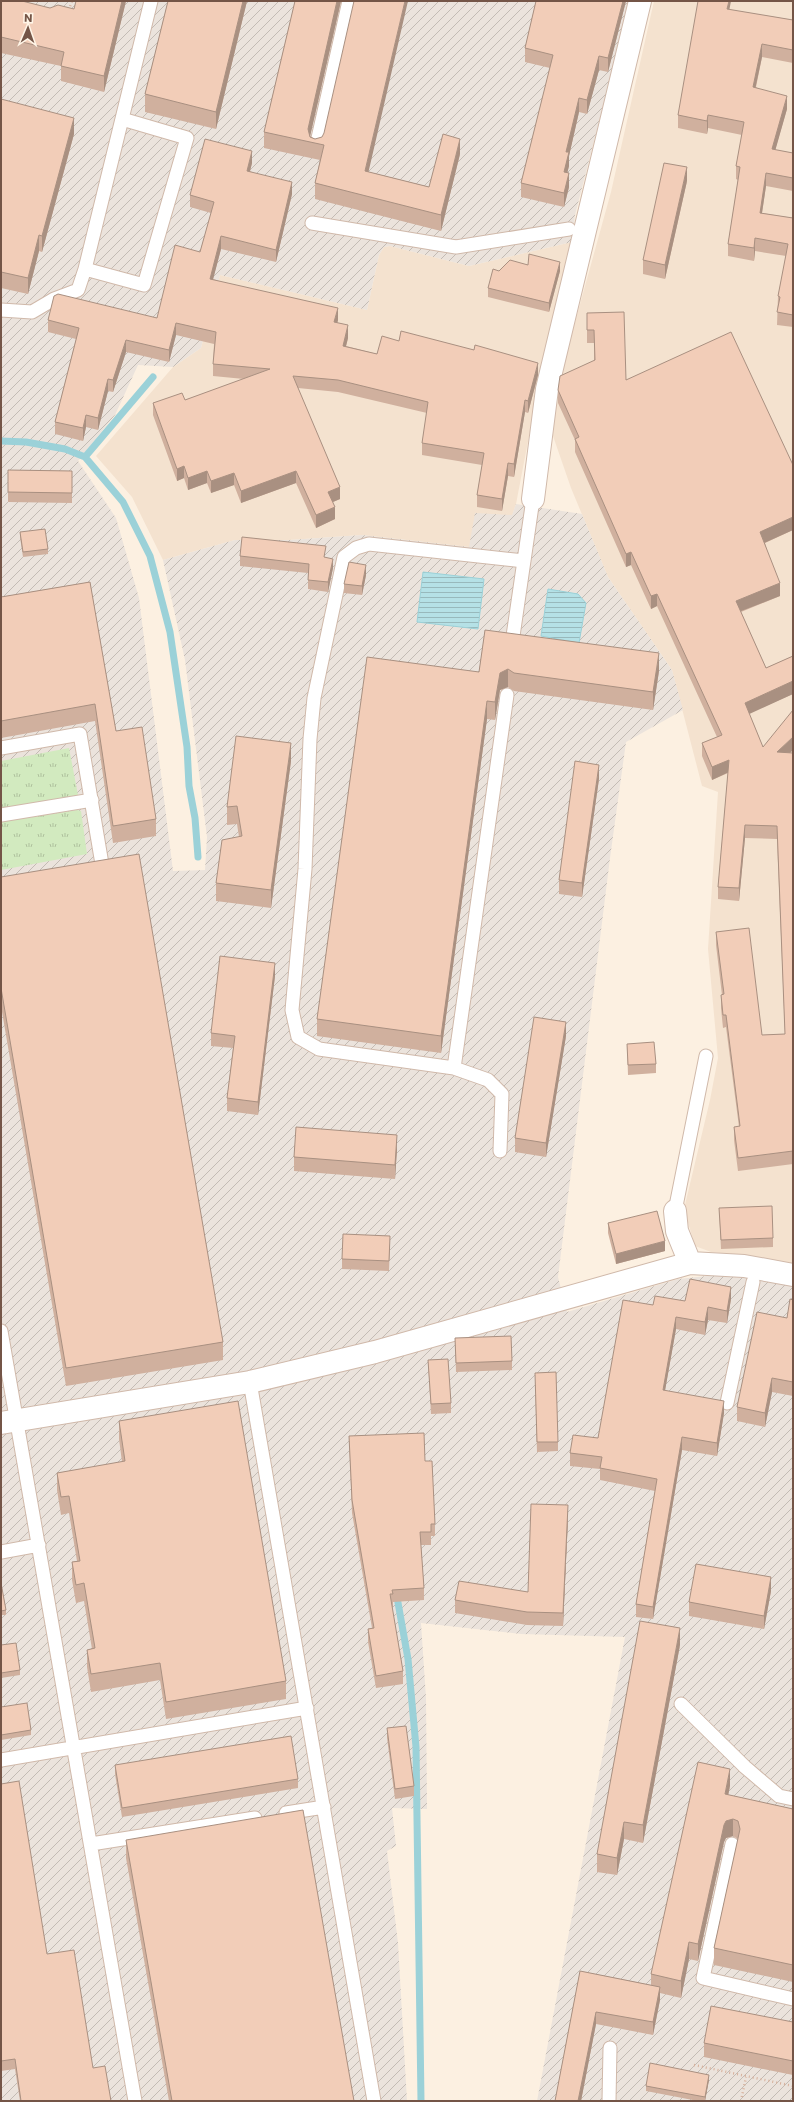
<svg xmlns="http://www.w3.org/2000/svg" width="794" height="2102" font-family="Poppins,sans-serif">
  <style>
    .residential { fill: #f4e2cf }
    .industrial { fill: url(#industrial-furrows) }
    .grass { fill: url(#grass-tufts) }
    .water { fill: url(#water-rules); stroke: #9bd1d8 }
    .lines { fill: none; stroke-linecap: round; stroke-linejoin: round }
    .stream { stroke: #9bd1d8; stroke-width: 7 }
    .service-casing { stroke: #d0b9aa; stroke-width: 15 }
    .minor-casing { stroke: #d0b9aa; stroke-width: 24 }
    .path { stroke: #d7b09b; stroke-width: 2.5; stroke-dasharray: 1 3; stroke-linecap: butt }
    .service { stroke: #fff; stroke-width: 13 }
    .minor { stroke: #fff; stroke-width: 22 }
    .wall { fill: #d0b09e }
    .shaded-wall { fill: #a99081 }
    .building { fill: #f2cdb8; stroke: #a99081 }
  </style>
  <defs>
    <pattern id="industrial-furrows" width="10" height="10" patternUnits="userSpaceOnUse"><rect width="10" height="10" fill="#ebe3dc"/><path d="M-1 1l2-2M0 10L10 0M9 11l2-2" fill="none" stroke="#c3bbb4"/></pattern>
    <pattern id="grass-tufts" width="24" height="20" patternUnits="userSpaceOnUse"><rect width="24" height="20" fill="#d2eabf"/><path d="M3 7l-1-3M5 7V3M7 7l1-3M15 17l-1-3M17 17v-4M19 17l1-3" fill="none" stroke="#afc09d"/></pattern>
    <pattern id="water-rules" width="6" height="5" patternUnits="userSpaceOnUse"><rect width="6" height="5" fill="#b5e1e6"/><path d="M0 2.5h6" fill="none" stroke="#98b9bc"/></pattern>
  </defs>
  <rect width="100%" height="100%" fill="#fcf0e1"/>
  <path class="residential" d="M654,1H793V1264L758,1257L711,1252L695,1246L684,1209L710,1100L718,1058L708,949L718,792L702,786L672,670L608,577L571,488L553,436L556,391L611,192Z
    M572,242L530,431L516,504L512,516L469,547L362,535L289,540H235L163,560L132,497L96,456L173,367L201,348L220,275L367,310L379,255L384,247L390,246L469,266Z"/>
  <path class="industrial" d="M1,1H630L575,215L572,242L469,266L390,246L384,247L379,255L367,310L220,275L201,348L173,367L138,365L115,415L78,461L116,518L139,598L173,871L205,870L207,837L185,660L163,560L235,540H289L362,535L469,547L475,513L512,515L516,504L582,514L608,577L672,670L683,710L626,742L610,858L558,1277L567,1312L678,1279L726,1274L793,1286V2101H537L625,1637L521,1634L421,1623L426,1698L427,1809L392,1808L396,1846L387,1851L398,1943L407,2101H1Z"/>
  <path class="grass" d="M69,748L78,795L1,809V761Z
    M77,810L81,811L87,854L1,870V822Z"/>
  <path class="water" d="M423,572L484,579L478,629L417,622Z
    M548,589L578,594L586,603L579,643L541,636Z"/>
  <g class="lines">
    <path class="stream" d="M1,441L26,442L65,449L85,457L123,502L150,556L170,632L187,747L189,786L195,818L198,857
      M85,457L153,377
      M397,1597L408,1659L416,1747L421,2101"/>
    <g class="service-casing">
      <path id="service" d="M316,147L349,1
        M312,223L456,247L569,229
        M85,269L144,285L187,138L122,119
        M1,310L32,312L54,299L78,290L85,269L151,1
        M513,636L533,499
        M1,748L80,734L103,870L96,871
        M1,815L92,800
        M454,1068L507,695
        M500,1151L502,1094L488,1080L454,1068L319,1049L298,1037L292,1010L305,869L310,739L314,698L344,557L356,548L369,544L524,561
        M675,1211L706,1056
        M1,1331L135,2101
        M250,1382L374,2101
        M727,1403L753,1282
        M1,1552L39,1545
        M681,1704L745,1767L779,1796L793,1799
        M1,1760L307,1708
        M286,1813L324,1807
        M91,1844L255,1818
        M732,1844L703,1978L793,1999
        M609,2101L610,2048"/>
    </g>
    <g class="minor-casing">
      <path id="minor" d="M533,499L547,389L640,1
        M675,1211L677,1231L690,1263
        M1,1423L250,1382L375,1352L690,1263L744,1266L793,1275"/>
    </g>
    <path class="path" d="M69,10L72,1
      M694,2065L793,2086
      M741,2101L746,2077"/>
    <use href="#service" class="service"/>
    <use href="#minor" class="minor"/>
  </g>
  <path class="wall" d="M1,1L50,8L74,9L126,1L104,92L61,81V66L1,53Z
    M168,1H247L216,129L145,112V94Z
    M295,1H341L310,136L369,172L429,187L460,154L441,231L315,199V183L320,160L264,148V132Z
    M536,1H626L608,72L599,70L587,114L579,112L569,156V166L567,173L569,187L564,207L521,197V183L550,68L525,62V48Z
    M730,10L793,20V63L762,57L756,87L787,109L775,150L793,153V191L766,186L762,213L793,218V327L777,325L778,296L786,256L755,251L754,261L728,256V244L738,180L736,179V166L742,135L708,128L707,134L678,128V115Z
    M1,99L74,134L42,252L39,251L28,294L1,288Z
    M252,163L250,171L292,194L276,262L221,249L213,279L338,320L337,323L348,338L346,346L377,354L399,341L538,375L528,413L525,412L514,477L508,476L502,511L477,507V495L482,465L422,455V443L427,413L338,392L298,388L340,499L333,502L335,519L316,528L296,483L241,503L234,485L211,493L207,483L188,490L184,478L177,481L153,415V403L185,400L244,379L213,376V364L214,344L176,335L169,362L126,352L113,392L108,391L98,430L86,427L83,441L55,434V422L76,339L48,332V320L157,318L200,252L211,213L190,207V195Z
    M687,181L665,279L643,274V260Z
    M499,271H560L549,312L488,297V288Z
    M587,313L626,380L793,530L765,543L780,596L741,612L766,668L793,656V694L749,713L763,747L793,750L790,753H793V1164L738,1171L734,1140V1127H739L726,1027L723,1028L721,1008V995H722L716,945V932L762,1035L785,1034L777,839L745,838L739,901L718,899V887L728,773L712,780L702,756V743L717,737L657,606L651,609L631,565L626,567L575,452V440L558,403V390L594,361V343H587Z
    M8,470L72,471V503L8,502Z
    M20,532L48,549V554L23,557L20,537Z
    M240,556L325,557L333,568L328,592L308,589V573L240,566Z
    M366,575L362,595L344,593V584Z
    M90,582L116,731L156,819V836L113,843L95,721L1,738V597Z
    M792,586H793V606L792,599Z
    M485,630L659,671L653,710L514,691L508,687L500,690L495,720L487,719L441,1053L317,1036V1019L479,672Z
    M291,761L271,908L216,901V883L239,837L237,824L227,825V807Z
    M599,779L582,897L559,894V880Z
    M1,877L223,1342V1360L66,1386L1,1006Z
    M275,976L258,1115L227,1111V1098L233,1048L211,1046V1033Z
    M566,1036L546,1157L515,1152V1138Z
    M627,1044L656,1064V1073L628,1075Z
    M397,1149L395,1179L294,1171V1157Z
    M719,1208L773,1238V1247L721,1249Z
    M608,1223L665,1251L616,1264L608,1233Z
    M390,1245L389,1271L342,1269V1259Z
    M731,1299L727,1323L708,1320L705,1335L676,1329L665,1390L724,1413L717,1456L682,1450L653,1619L636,1617V1604L655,1491L600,1480V1469L570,1466V1453L598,1438L653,1305L685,1301Z
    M793,1300V1396L772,1392L765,1427L737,1421V1407L787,1318Z
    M455,1338L512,1361V1370L456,1372Z
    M428,1360L451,1403V1413L431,1414Z
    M535,1382L558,1442V1451L537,1452Z
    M119,1421L286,1681V1699L166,1719L160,1680L91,1692L87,1667V1650L92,1649L84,1601L76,1603L72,1580V1562L77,1561L69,1513L61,1515L57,1490V1473L122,1462L119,1439Z
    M349,1436L425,1461L435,1524V1536H431V1545H421L424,1588V1600L393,1602V1607H392L403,1671V1684L376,1688L368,1642V1629L372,1628L352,1513Z
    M568,1518L563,1626L527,1625L455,1613V1600L528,1592Z
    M1,1583L6,1610V1615H1Z
    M771,1591L764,1629L689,1616V1602Z
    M1,1645L20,1670V1675L1,1678Z
    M680,1645L643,1843L624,1839L617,1875L597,1872V1854Z
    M1,1707L31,1730V1735L1,1740Z
    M387,1728L414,1786V1796L395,1799L387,1738Z
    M115,1765L298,1779V1788L122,1817L115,1774Z
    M1,1784L47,1954L93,2068L111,2101H20L15,2069L1,2071Z
    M730,1786L728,1795L793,1809V1982L714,1965V1948L738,1839L733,1836L726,1838L724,1842L698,1961L689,1959L681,1998L660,1993V2000L653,2035L596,2024L581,2101H555L580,1971L651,1985V1974Z
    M126,1840L354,2101H169L126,1858Z
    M793,2022V2075L704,2057V2043Z
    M709,2080L705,2101H698L646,2091V2086Z"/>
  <path class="shaded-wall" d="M122,1H126L104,92V76Z
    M243,1H247L216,129V112Z
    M337,1H341L309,141L308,129Z
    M405,1H408L365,187V171Z
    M623,1H626L608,72V58Z
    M729,1H731L727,22V9Z
    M762,44V57L753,99V87Z
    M599,56V70L587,114V100Z
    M787,96V109L772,162V149Z
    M579,98V112L569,156V166L564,186V172L566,152Z
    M708,115V128L707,134V121Z
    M74,118V134L42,252V236Z
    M460,139V154L441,231V215Z
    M252,151V163L247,183V171Z
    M687,167V181L665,279V265Z
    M569,173V187L564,207V193Z
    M766,173V186L760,226V213Z
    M292,182V194L276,262V250Z
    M39,235V251L28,294V278Z
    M221,236V249L210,291V279Z
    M755,238V251L754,261V248Z
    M560,262V271L549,312V303Z
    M338,308V320L334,335V322Z
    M176,323V335L169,362V350Z
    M348,325V338L343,358V346Z
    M126,340V352L113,392V380Z
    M538,363V375L528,413V401Z
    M108,379V391L98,430V418Z
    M525,400V412L514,477V464Z
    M86,415V427L83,441V428Z
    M508,463V476L502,511V499Z
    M184,466V478L177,481V469Z
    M207,471V483L188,490V478Z
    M296,471V483L241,503V491Z
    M234,473V485L211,493V481Z
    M340,487V499L328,504V492Z
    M335,507V519L316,528V515Z
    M793,517V530L760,545V532Z
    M631,552V565L626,567V554Z
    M333,559V568L328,592V582Z
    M366,565V575L362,595V586Z
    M780,583V596L736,613V601Z
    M657,594V606L651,609V596Z
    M659,653V671L653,710V692Z
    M508,669V687L500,690L495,720V702L500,673Z
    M793,681V694L745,716V703Z
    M487,701V719L441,1053V1036Z
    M793,737V750L777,765V752Z
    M291,743V761L271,908V890Z
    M729,760V772L712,780V767Z
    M599,765V779L582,897V883Z
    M745,825V838L739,901V888Z
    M275,963V976L258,1115V1102Z
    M566,1022V1036L546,1157V1143Z
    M397,1135V1149L395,1179V1165Z
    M665,1241V1251L616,1264V1254Z
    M731,1287V1299L727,1323V1311Z
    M708,1307V1320L705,1335V1322Z
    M676,1317V1329L663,1402V1390Z
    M772,1378V1392L765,1427V1413Z
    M724,1401V1413L717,1456V1443Z
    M682,1437V1450L653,1619V1607Z
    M568,1505V1518L563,1626V1613Z
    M771,1577V1591L764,1629V1616Z
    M680,1628V1645L643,1843V1825Z
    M730,1769V1786L725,1811V1794Z
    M733,1819V1836L726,1838L724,1842L698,1961V1944L724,1825L726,1821Z
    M624,1822V1839L617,1875V1858Z
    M689,1942V1959L681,1998V1981Z
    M660,1987V2000L653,2035V2022Z
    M596,2012V2024L581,2101H578Z
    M709,2075V2080L705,2101V2097Z"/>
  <path class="building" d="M1,1H22L50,8L58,5L74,9L76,1H122L104,76L61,66L64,52L1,37Z
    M168,1H243L216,112L145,94Z
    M295,1H337L308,129L310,137L315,139L322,137L324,133L354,1H405L365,171L429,187L443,134L460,139L441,215L315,183L324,145L264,132Z
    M536,1H623L608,58L599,56L587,100L579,98L566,152H569L564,172L569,173L564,193L521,183L553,55L525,48Z
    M698,1H729L727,9L793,20V50L762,44L753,87L787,96L772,149L793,153V178L766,173L760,213L793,218V315L777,312L780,297L778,296L788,244L755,238L754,248L728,244L740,167L736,166L744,122L708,115L707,121L678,115Z
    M1,99L74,118L42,236L39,235L28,278L1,272Z
    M205,139L252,151L247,171L292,182L276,250L221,236L210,279L338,308L334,322L348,325L343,346L377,354L382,336L399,341L401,331L474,350L475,345L538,363L528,401L525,400L514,464L508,463L502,499L477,495L484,453L422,443L428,402L338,380L293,376L340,487L328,492L335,507L316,515L296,471L241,491L234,473L211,481L207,471L188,478L184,466L177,469L153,403L182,393L185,400L270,369L213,364L216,332L176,323L169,350L126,340L113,380L108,379L98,418L86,415L83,428L55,422L79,328L48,320L54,296L58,294L157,318L175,245L200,252L214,202L190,195Z
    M664,163L687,167L665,265L643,260Z
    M529,254L560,262L549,303L488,288L493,269L499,271L510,260L528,265Z
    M624,312L626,380L731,332L793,465V517L760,532L780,583L736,601L766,668L793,656V681L745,703L763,747L793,710V737L777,752L793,753V1151L738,1158L734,1127L740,1126L726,1015H723L721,995L724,994L716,932L749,928L762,1035L785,1034L777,826L745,825L739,888L718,887L729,760L712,767L702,743L722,735L657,594L651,596L631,552L626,554L575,439L579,437L558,390L560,376L595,360L594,330H587V313Z
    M8,470L72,471V493L8,492Z
    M45,529L48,549L23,552L20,532Z
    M242,537L326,546L324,557L333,559L328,582L308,580L309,564L240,556Z
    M349,562L366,565L362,586L344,584Z
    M90,582L116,731L142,727L156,819L113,826L95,704L1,721V597Z
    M485,630L659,653L653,692L514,673L508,669L500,673L495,702L487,701L441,1036L317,1019L367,657L479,672Z
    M236,736L291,743L271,890L216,883L222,840L242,836L237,806L227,807Z
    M575,761L599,765L582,883L559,880Z
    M139,854L223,1342L66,1368L1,988V877Z
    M220,956L275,963L258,1102L227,1098L235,1036L211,1033Z
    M534,1017L566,1022L546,1143L515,1138Z
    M654,1042L656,1064L628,1065L627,1044Z
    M296,1127L397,1135L395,1165L294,1157Z
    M772,1206L773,1238L721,1240L719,1208Z
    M657,1211L665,1241L616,1254L608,1223Z
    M343,1234L390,1236L389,1261L342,1259Z
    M690,1279L731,1287L727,1311L708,1307L705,1322L676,1317L663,1390L724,1401L717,1443L682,1437L653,1607L636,1604L657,1479L600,1468L602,1457L570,1453L573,1435L598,1438L623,1300L653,1305L655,1296L685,1301Z
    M790,1299L793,1300V1382L772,1378L765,1413L737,1407L757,1312L787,1318Z
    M511,1336L512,1361L456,1363L455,1338Z
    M448,1359L451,1403L431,1404L428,1360Z
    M556,1372L558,1442H537L535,1373Z
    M238,1401L286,1681L166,1702L160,1663L91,1674L87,1650L95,1648L84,1583L76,1585L72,1562L80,1561L69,1496L61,1497L57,1473L125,1461L119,1421Z
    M424,1433L425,1461H432L435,1524H431V1532H420L424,1588L392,1590L393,1594H390L403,1671L376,1676L368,1629L374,1628L352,1500L349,1436Z
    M531,1504L568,1505L563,1613L527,1612L455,1600L459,1581L528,1592Z
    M696,1564L771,1577L764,1616L689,1602Z
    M1,1583L6,1610L1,1611Z
    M640,1621L680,1628L643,1825L624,1822L617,1858L597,1854Z
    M16,1643L20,1670L1,1673V1645Z
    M27,1703L31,1730L1,1735V1707Z
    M406,1726L414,1786L395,1789L387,1728Z
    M291,1736L298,1779L122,1808L115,1765Z
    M698,1762L730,1769L725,1794L793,1809V1965L714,1948L740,1829L738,1821L733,1819L726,1821L724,1825L698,1944L689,1942L681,1981L651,1974Z
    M19,1781L47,1954L74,1950L93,2068L105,2066L111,2101H21L15,2059L1,2061V1784Z
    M303,1810L354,2101H172L126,1840Z
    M580,1971L660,1987L653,2022L596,2012L578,2101H555Z
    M711,2006L793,2022V2061L704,2043Z
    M650,2063L709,2075L705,2097L646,2086Z"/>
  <rect width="794" height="2102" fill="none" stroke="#745547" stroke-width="4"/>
  <g transform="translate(28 28) rotate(2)" stroke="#fff5e7" stroke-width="3" paint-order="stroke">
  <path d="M0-3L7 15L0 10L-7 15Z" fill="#745547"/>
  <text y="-6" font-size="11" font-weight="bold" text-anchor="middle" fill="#745547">N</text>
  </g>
</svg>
